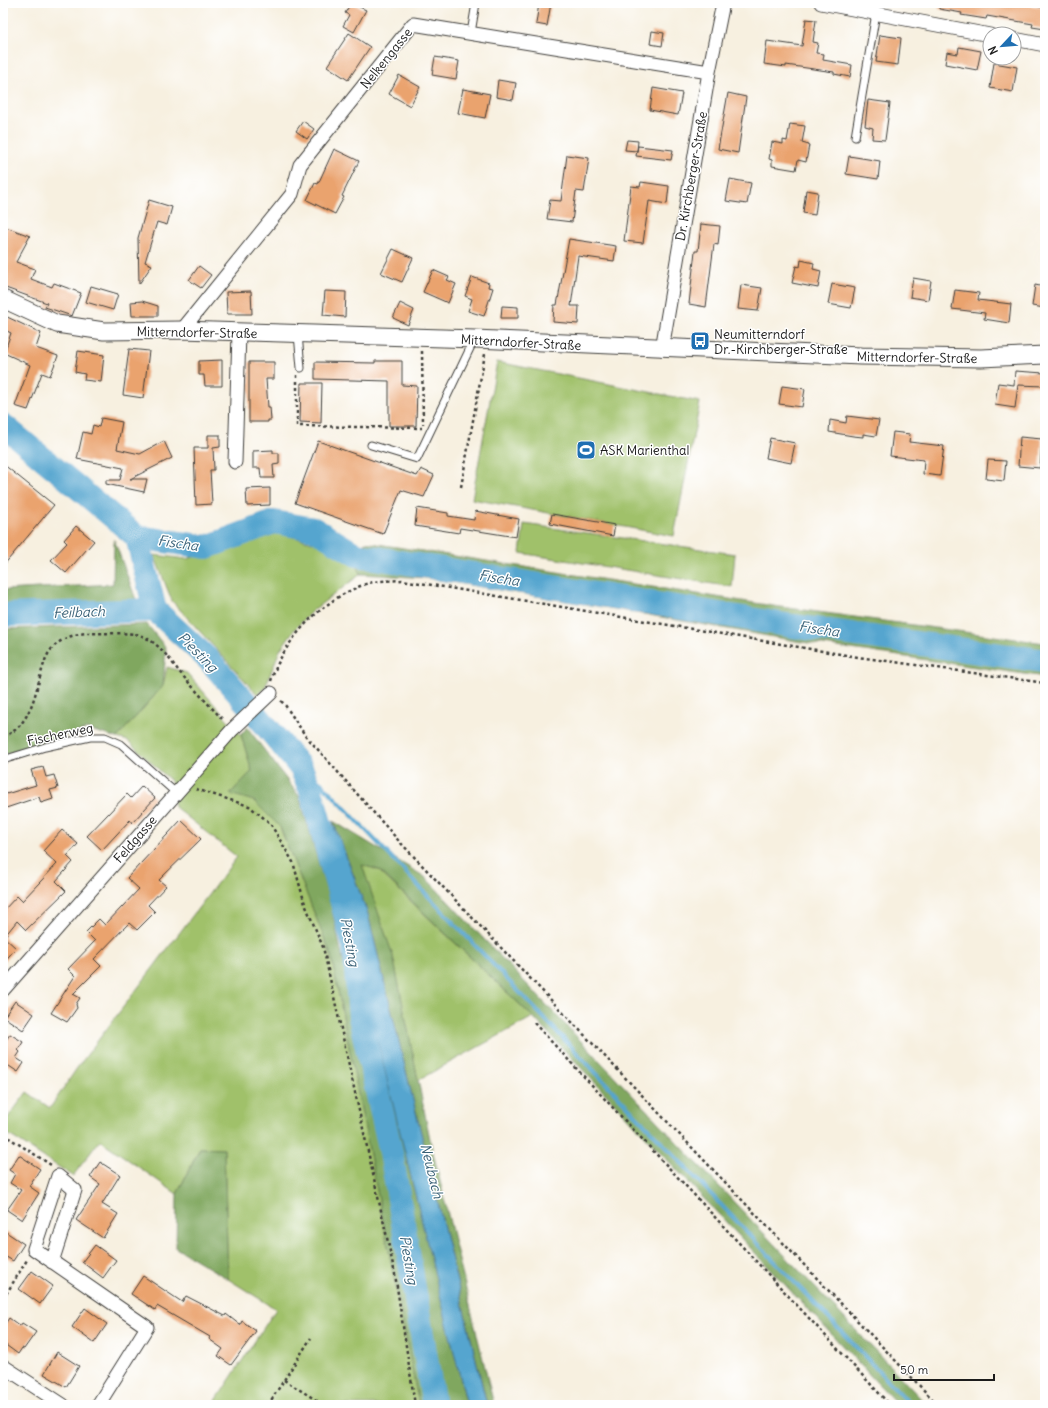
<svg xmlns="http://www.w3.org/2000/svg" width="1048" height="1408" font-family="Delius,sans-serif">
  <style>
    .green { fill: #a0c16a; stroke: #5e6e43 }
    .forest { fill: #80a75e; stroke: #4e623d }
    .water { fill: #55a5cf; stroke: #386076 }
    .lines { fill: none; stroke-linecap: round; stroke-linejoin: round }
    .stream { stroke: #55a5cf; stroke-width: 4 }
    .river { stroke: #55a5cf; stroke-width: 24 }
    .building { fill: #eaa36e }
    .service-casing { stroke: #3d3c39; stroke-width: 9 }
    .minor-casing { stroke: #3d3c39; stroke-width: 15 }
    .tertiary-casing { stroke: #3d3c39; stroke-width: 19 }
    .path { stroke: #3d3c39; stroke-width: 2.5; stroke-dasharray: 3 3; stroke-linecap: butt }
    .service { stroke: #fff; stroke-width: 7 }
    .minor { stroke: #fff; stroke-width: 13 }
    .tertiary { stroke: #fff; stroke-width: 17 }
    .labels { text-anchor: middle; stroke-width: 3; stroke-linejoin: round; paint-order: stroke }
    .street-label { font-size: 13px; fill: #1c1c1c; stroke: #fff }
    .poi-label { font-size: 13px; fill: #1c1c1c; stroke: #fff; text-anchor: start }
    .water-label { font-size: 14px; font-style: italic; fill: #386076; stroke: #fff }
  </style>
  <rect width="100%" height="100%" fill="#fff"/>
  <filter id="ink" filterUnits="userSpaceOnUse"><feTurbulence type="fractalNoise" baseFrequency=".025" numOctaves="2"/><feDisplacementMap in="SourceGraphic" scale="8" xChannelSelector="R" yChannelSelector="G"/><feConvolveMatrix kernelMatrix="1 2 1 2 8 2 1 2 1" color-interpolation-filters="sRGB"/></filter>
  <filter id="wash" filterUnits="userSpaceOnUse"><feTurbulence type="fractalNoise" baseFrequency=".012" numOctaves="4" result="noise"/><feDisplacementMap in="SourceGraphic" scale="16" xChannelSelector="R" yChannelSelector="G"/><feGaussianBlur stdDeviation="0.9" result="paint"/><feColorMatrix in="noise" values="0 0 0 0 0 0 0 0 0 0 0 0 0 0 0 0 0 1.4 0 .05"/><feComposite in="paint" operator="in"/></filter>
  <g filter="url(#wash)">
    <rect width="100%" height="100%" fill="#f7f0e0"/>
    <path class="green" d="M497,362L700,402L674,536L472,499Z
      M524,524L735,554L732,587L520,553Z
      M278,533L324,545L356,563L361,574L312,611L294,630L280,650L264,690L257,694L172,601L154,555L186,559Z
      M167,667L187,673L241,735L252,771L231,793L254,801L280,827L331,955L419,1405H213L276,1309L228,1279L224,1149L200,1148L177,1194L100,1140L73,1176L3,1131V1124L27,1092L50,1108L77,1068L237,857L175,807L171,781L128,741L117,738L163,686Z
      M361,864L378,870L533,1017L418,1080L393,957Z"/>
    <path class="forest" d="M114,539L138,605L3,610V590L113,584Z
      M365,542L774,606L1045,643V677L802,642L621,610L427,578L361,574L356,563Z
      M147,624L166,648L163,686L117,738L87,729L3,755V629Z
      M247,727L299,796L331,905L351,996L374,1022L467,1405H419L331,955L280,827L254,801L230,794L252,771L241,735Z
      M333,821L425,877L927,1405H898L533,1017L379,870L362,865L393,956L431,1144L494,1405H487L368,914Z
      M200,1148L224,1149L228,1279L176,1248L177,1194Z"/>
    <path class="water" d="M333,821L368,914L487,1405H467L354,946Z"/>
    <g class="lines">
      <path class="stream" d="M301,768L321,783L911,1405"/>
      <path class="river" d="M3,425L137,537L207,547L274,522L314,529L357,555L793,626L1045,661
        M137,537L155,610L209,660L261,720L301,768L311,791L354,946L360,1017L391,1152L434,1405
        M3,615L155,610"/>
    </g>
    <g id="blocks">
      <path class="building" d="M351,3L366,10L354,32L343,26L349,15L345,13Z
        M539,3H551L547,26L536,24Z
        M939,3H1019L1045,8V29L1032,27L1033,24L987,16L986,19L961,15L962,13L939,9Z
        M806,19L816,20L813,42L818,43L816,53L824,54L823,60L852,65L850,77L834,74V72L786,65V67L764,64L767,41L802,46Z
        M652,31L664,33L662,46L650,44Z
        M349,33L370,47L348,80L327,66Z
        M880,35L901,38L898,65L876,62Z
        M959,47L981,51L977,70L945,64L947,52L958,54Z
        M435,57L459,61L456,79L432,75Z
        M994,63L1017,67L1013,92L990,88Z
        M399,75L420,87L410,106L389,94Z
        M498,80L516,83L513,100L496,97Z
        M653,88L682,93L678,115L650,110Z
        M463,89L490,94L485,118L458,113Z
        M728,93L746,97L738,153L718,149Z
        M868,100L890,103L885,140L872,139L873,128L865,126Z
        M303,121L314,129L307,139L296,131Z
        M790,124L805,126L802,143L809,145L806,162L798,160L796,170L772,166V160L769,159L772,142L783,144V140L787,141Z
        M627,140L638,141L637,151L625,150Z
        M638,146L673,150L671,160L636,156Z
        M334,149L359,161L342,196L344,197L335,214L307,200L315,183L318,184Z
        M567,155L589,158L584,192L576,191L572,222L547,219L550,200L561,201Z
        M849,156L880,161L878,179L846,174Z
        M730,179L751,183L747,204L726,201Z
        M641,182L669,186L667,204L649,201L643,243L624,241L631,186L640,187Z
        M806,190L818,192L815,215L803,213Z
        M149,200L172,207L167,225L157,222L145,262L152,265L139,284L138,238Z
        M701,224L720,226L718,245L714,244L706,307L689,304L695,251H698Z
        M3,226L30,236L16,262L35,269L31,279L52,287L54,283L81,293L72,316L45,307L47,303L3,287Z
        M569,239L616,246L614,261L578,256L571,306H579L578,324L553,322L554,305H557Z
        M393,249L413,258L402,282L381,273Z
        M801,260L814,263L813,269L821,271L818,288L792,283L796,266L800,267Z
        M199,266L211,275L201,288L189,280Z
        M433,270L449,277L447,280L456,284L448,303L423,292Z
        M472,277L489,283L488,287L493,288L484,316L468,311L472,299L465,296Z
        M913,278L931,281L928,300L910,297Z
        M832,284L855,288L851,308L828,304Z
        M741,285L762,288L758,311L738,309Z
        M1035,285L1045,287V308L1032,306Z
        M91,286L118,294L113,310L86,302Z
        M955,290L979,293L978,300L1011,304L1009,323L984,319L985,313L952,309Z
        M251,291L252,314H227L226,292Z
        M325,291L346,292L345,317L323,315Z
        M142,301L158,306V316H132L131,302Z
        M400,303L414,310L408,325L393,318Z
        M502,306L518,307V318H501Z
        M3,315L41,333L36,348L58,356L50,376L42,373L28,410L15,406L30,365L4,353L11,333L3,329Z
        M129,349L149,351L143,398L123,395Z
        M78,351L104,355L101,382L84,380L85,374L75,372Z
        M222,360V386H205L204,375H199V361Z
        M375,361H402V385L417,386L416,426H389V381L315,379V362L375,363Z
        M249,362H274V379H266L268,407H270L271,420H268V422H249Z
        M1015,371L1044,373V386L1018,385L1015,408L995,405L998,383L1014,385Z
        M301,383H322L321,423L300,422Z
        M782,386L805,389L802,407L779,404Z
        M847,416L879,420L876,436L863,434V437L853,436L829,432L830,420L846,423Z
        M101,418L122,422L117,449L140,454L164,441L172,458L130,479H147L144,492L106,484V480H120L123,468L77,459L83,432L91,434L93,425L99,427Z
        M893,432L910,434L909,442L944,446L940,476L923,474L924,460L890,456Z
        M208,435H220V447L213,448L214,470H210L212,504L196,505L194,448H208Z
        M1020,437L1042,439L1040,468L1018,466Z
        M770,438L795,443L791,463L766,458Z
        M318,441L417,476L421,469L434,475L424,497L401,490L383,534L295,503Z
        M273,450V453H279V464L273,465L274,478H261L260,468H253V451Z
        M988,460L1006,461L1004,481L986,479Z
        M3,464L54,505L3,566V508L7,503L3,499Z
        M270,488V505L247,506L246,489Z
        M417,508L448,513V516L474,520L475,511L519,519L516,537L460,528L459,533L415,526Z
        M552,514L615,525L613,536L550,524Z
        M76,526L94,541L66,573L51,560L67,543L64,540Z
        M43,767L46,777L54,775L58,788L50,790L53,799L41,803L39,797L3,809V795L36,785L31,770Z
        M142,786L155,798L132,823L130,820L102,850L87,836L127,794L131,798Z
        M181,820L201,839L159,880L166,886L148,905L155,912L137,930L129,923L94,959L101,966L73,994L80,998L76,1004L77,1008L67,1022L51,1013L75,976L68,969L95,941L86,932L99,919L105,925L139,889L127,878Z
        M62,830L78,844L67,856L73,862L56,881L66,891L26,930L17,921L4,937L16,948L3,963V911L17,896L22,901L57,864L43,851Z
        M15,1001L34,1014L23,1030L4,1017Z
        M10,1034L23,1042L18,1050L20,1052L16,1058L24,1063L18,1072L3,1062V1045Z
        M19,1155L40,1169L29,1186L39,1193L22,1220L7,1210L21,1190L10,1183L15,1174L9,1170Z
        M100,1162L120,1175L102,1204L118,1214L103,1238L76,1220L100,1184L90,1177Z
        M3,1230L24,1244L13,1261L3,1255Z
        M95,1245L116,1260L103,1278L82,1262Z
        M32,1271L53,1286L40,1304L19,1289Z
        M143,1276L182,1302L186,1296L225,1316L226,1314L240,1325L242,1321L256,1331L231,1365L218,1356L223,1349L209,1339L210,1337L157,1306L155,1310L131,1294Z
        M85,1308L107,1324L94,1343L72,1327Z
        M9,1318L20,1326L22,1323L36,1332L24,1349L22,1348L18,1354L3,1343V1327Z
        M57,1352L79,1366L66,1387L44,1374Z"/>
    </g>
  </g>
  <g filter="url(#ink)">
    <use href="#blocks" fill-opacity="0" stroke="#3d3c39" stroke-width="1"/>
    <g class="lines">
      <g class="service-casing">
        <path id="service" d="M471,33L476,3
          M855,137L876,13
          M298,334L301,368
          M371,445L417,459L474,340
          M3,760L45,747L90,737H105L121,744L176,793"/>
      </g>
      <g class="minor-casing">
        <path id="minor" d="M821,3L990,35
          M1014,39L1045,45
          M182,330L292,194L300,165L413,24L709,72
          M662,349L709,72L723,3
          M235,462L239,333
          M3,990L232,730L271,693
          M52,1262L75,1190L58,1176L34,1249L147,1327L98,1405
          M3,1366L63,1405"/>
      </g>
      <g class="tertiary-casing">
        <path id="tertiary" d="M3,299L57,324L104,331L182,330L475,339L861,356L981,358L1045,355"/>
      </g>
      <path class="path" d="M422,351L423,424
        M297,375V426L422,428
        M461,487L485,354
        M271,681C284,638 326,596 369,583C379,580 392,581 402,580L858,657L1045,683
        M281,701L285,705L305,735L398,840L938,1405
        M3,737C35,724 35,686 46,658C54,640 73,633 91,633C102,634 130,632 139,635C159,641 170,661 183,676C196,691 210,706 224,721
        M196,789L249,806L270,823L293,862L305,904L323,947L395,1274L415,1405
        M534,1023L890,1405
        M3,1134L51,1165
        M3,1299L27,1260
        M284,1380L324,1405
        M268,1405L311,1338"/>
      <use href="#service" class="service"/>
      <use href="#minor" class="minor"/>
      <use href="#tertiary" class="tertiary"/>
    </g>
  </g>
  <defs>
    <g id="bus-square" transform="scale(1)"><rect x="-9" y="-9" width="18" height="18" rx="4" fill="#1f6fb2" stroke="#fff"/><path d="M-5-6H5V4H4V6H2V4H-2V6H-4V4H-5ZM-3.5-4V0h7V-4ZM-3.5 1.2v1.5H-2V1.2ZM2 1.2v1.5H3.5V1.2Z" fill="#fff"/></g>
    <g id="stadium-square" transform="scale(1)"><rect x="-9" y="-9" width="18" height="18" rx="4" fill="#1f6fb2" stroke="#fff"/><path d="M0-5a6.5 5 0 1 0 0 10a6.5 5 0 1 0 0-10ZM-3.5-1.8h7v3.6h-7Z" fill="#fff"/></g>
  </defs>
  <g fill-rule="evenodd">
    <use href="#bus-square" x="700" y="341"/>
    <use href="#stadium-square" x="586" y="450"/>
  </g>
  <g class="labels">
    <g class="street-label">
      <text transform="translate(386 58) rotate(-51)" y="5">Nelkengasse</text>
      <text transform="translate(691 176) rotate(-80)" y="5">Dr. Kirchberger-Straße</text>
      <text transform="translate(197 332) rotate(1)" y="5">Mitterndorfer-Straße</text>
      <text transform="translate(521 342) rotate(3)" y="5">Mitterndorfer-Straße</text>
      <text transform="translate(917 357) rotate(1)" y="5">Mitterndorfer-Straße</text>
      <text transform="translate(60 734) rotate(-12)" y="5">Fischerweg</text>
      <text transform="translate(135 839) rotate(-49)" y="5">Feldgasse</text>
    </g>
    <g class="poi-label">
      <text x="714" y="339">Neumitterndorf<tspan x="714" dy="15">Dr.-Kirchberger-Straße</tspan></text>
      <text x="600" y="455">ASK Marienthal</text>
    </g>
    <g class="water-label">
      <text transform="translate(178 543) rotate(8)" y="5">Fischa</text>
      <text transform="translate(499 578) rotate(9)" y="5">Fischa</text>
      <text transform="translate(79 612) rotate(-2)" y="5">Feilbach</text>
      <text transform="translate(819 629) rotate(8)" y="5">Fischa</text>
      <text transform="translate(198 652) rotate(45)" y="5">Piesting</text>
      <text transform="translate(350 942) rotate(79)" y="5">Piesting</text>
      <text transform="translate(432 1171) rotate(76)" y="5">Neubach</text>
      <text transform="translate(409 1260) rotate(80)" y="5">Piesting</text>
    </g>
  </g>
  <rect width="1048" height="1408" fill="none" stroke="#fff" stroke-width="16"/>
  <g transform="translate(1002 46) rotate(244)"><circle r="19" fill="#ffffff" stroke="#a4a4a4"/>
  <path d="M0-3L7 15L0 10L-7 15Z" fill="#1f6fb2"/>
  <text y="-6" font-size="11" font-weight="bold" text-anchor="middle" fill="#1c1c1c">N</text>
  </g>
  <path d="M894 1374v6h100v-6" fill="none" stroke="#1c1c1c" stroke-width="2"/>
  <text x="900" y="1374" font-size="12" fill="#1c1c1c" stroke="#ffffff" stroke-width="3" paint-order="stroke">50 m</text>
</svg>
